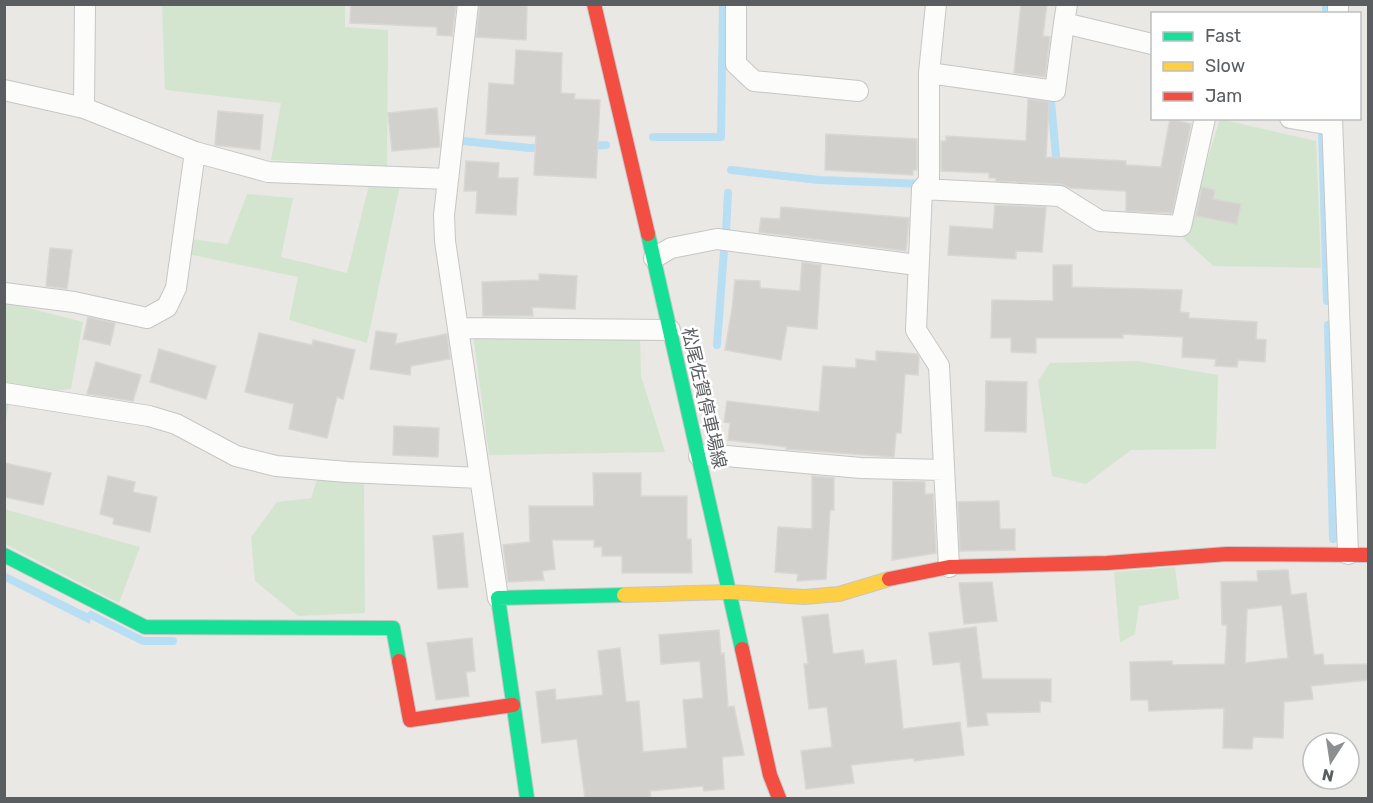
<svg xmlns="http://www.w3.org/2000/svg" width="1373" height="803" font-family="Rubik,'Noto Sans JP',sans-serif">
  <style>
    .green { fill: #d3e5cf }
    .water { fill: #b8def3 }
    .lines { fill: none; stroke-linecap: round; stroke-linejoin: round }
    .stream { stroke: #b8def3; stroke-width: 8 }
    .building { fill: #d1d0cd; stroke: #d8d7d3; stroke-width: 1.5; fill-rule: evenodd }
    .street-casing { stroke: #c6c6c6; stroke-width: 22 }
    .fast-casing { stroke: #c6c6c6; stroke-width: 16 }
    .slow-casing { stroke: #c6c6c6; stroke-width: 16 }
    .jam-casing { stroke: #c6c6c6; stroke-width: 16 }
    .street { stroke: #fcfcfb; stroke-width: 20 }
    .fast { stroke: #16e098; stroke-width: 14 }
    .slow { stroke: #ffcf43; stroke-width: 14 }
    .jam { stroke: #f24e42; stroke-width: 14 }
    .labels { text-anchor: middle; stroke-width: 5; stroke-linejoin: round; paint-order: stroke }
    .street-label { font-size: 18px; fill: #5a5e61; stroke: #fff }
  </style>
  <rect width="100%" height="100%" fill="#e9e8e4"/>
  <path class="green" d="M162,5H345V27L388,30L387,166L271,160L281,103L165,90Z
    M1220,119L1316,141L1321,268L1213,266L1183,238Z
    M369,185H400L367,343L289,320L298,277L188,254L190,239L228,244L247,194L293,198L281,257L347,273Z
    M5,302L83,322L71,389L10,396L5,426Z
    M473,334L640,336L641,376L665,452L489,455Z
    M1137,361L1218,375L1216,449L1131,450L1086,484L1052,476L1038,381L1050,363Z
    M319,474L364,480L365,613L298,616L255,581L251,537L277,502L311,498Z
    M4,509L140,547L119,603L5,544Z
    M1175,567L1179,599L1139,606L1135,634L1120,643L1114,572Z"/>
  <path class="water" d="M4,572L91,615L90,624L5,581Z"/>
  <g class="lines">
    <path class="stream" d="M1326,14V4
      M1050,90L1059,189L1053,188
      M1322,131L1327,301
      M653,137H721L723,4
      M463,141L530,148L545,147
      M587,146L606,145
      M731,170L819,180L924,184
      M726,232L728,193
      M1328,325L1333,539
      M717,345L724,250
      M91,615L143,641H173"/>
  </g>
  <path class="building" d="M351,4H456L452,36L437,35V27L350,23Z
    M480,4L527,6L526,40L476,37Z
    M1021,4H1047L1043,36L1050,37L1045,77L1014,73Z
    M516,50L562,53L561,93L575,94L574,99L600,100L596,178L534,175L536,136L486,134L489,83L514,85Z
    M1028,99L1049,102L1046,157L1126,161V165L1161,167L1170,119L1191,124L1172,213L1126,211V191L1070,188L1061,184L996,181V178H989V173L941,171V141H946V136L1026,141Z
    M437,108L440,147L392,151L388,113Z
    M218,111L263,115L260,150L215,145Z
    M826,134L917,139V170H913V175L825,170Z
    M466,161L499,163L498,178H518L516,215L476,213L477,191H464Z
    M1202,187L1215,190L1213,199L1241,204L1237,224L1196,216Z
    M995,205L1046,207L1042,252L1016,251V259L948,255L950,226L993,229Z
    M781,207L909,218L906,251L759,232L761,218L780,219Z
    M50,248L72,250L67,289L46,286Z
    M802,262L821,265L817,329L787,326L781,360L725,350L732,309L735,280L760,281V288L800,291Z
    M1053,265H1072V287L1182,290L1180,312L1189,313V318L1257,322L1256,339L1266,340L1265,362L1238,360L1237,367L1215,366L1216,359L1182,357L1183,337L1123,334V338H1036V353L1011,352V338H991L992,300L1053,301Z
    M539,274L577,276L575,309L532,307L533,316H483L482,282L539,280Z
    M88,317L115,323L110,345L83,339Z
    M376,331L397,334L395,344L447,334L450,359L411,366L410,375L370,369Z
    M259,333L312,345L313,340L355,350L343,399L337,397L327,438L289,429L294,404L245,392Z
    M159,349L216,366L206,399L150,382Z
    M876,351L917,354L919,358L918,375L905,374L901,433H896L894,457L786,449L787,447L728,440L730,423L724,422L727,401L819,412L823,366L856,368V359L876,361Z
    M96,362L141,375L133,401L87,394Z
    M986,381L1027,382L1026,432L985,431Z
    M394,426L439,428L438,457L393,455Z
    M4,463L51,473L43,505L4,497Z
    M593,473H641V496H687V539H691L692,573H622V556H602V547H594V540H552L555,569L542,571L544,580L508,582L503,545L530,542L529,506H594Z
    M108,476L135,482L133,492L157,497L150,532L113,524L114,518L100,514Z
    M812,476L834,478V510H830L826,579L797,581L798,574L775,572L778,527L812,529Z
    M893,481L925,482V494H933L936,553L892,560Z
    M999,501L1000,529H1015V550L960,551L958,502Z
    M463,533L468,587L438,589L433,536Z
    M1288,570L1291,595L1306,593L1314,655L1323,654L1324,665L1368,664V680L1311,686L1313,699L1284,702L1283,738L1253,737L1252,749L1223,748L1224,708L1149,711L1148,700H1131L1130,662L1172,661V665L1225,664L1227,625H1222L1221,582L1258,581L1257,571ZM1282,605L1288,658L1245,663L1247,609Z
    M992,582L997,621L964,624L959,583Z
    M828,614L833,654L863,650L865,664L896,660L903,729L960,722L964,755L914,761V758L851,765L854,783L806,789L801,751L832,747L827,707L809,709L804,664H808L802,617Z
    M976,627L982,679H1051V702L1040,701V712L986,713L988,725L968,727L960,662L933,665L929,633Z
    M719,630L721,654L724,653L728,707L734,706L744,755L722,757L724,789L704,791L703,786L650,791L651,798H585L577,739L542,743L536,692L555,689L556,700L603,695L598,651L620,648L626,702L639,701L643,752L687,748L683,700L703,698L700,661L661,664L659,635Z
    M472,638L475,671L466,672L469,696L436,700L427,643Z"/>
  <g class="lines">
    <g class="street-casing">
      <path id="street" d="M468,4L444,215L445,241L498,598
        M736,4V64L754,81L858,91
        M936,4L929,73V181L922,189L916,330L939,366L949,567
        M1067,4L1064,23L1152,44
        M1338,14V4
        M929,73L1055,91L1064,23
        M4,90L84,108L195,152L268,172L448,179
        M84,108L85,4
        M1290,118L1332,125
        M1332,118L1348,554
        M922,189L1060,196L1100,221L1181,226L1205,118
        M654,258L671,248L717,239L917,265
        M4,293L74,302L147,318L167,307L176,288L195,152
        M458,328L670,330
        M4,393L149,416L176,424L236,456L276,466L347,472L480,478
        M699,456L715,455L861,468L944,470"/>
    </g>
    <g class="fast-casing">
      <path id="fast" d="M648,234L742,649
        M4,555L145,627L393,628L399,661
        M527,798L498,598L624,595"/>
    </g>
    <g class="slow-casing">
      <path id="slow" d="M624,595L729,592L804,597L839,594L889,579"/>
    </g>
    <g class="jam-casing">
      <path id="jam" d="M594,4L648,234
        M889,579L949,567L1107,563L1227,554L1368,555
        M742,649L770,775L779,798
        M399,661L410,720L513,705"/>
    </g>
    <use href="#street" class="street"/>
    <use href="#fast" class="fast"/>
    <use href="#slow" class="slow"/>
    <use href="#jam" class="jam"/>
  </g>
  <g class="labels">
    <g class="street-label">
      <text transform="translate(704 398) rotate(77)" y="6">松尾佐賀停車場線</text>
    </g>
  </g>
  <rect width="1373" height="803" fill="none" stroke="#5a5e61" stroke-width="12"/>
  <rect x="1151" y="12" width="210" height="108" fill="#ffffff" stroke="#bdbfc0" stroke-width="1.5"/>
  <rect x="1163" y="32" width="30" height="9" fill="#16e098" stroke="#bdbfc0" stroke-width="1.5"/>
  <text x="1205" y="42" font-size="18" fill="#5a5e61">Fast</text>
  <rect x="1163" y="62" width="30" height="9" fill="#ffcf43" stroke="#bdbfc0" stroke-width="1.5"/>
  <text x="1205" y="72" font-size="18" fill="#5a5e61">Slow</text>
  <rect x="1163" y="92" width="30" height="9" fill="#f24e42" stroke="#bdbfc0" stroke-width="1.5"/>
  <text x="1205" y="102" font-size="18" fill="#5a5e61">Jam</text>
  <g transform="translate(1331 761) rotate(192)"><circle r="28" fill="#ffffff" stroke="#bdbfc0" stroke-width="1.5"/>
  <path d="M0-4.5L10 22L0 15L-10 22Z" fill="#8c8e8f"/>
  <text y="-9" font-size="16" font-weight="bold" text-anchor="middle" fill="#5a5e61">N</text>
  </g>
</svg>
